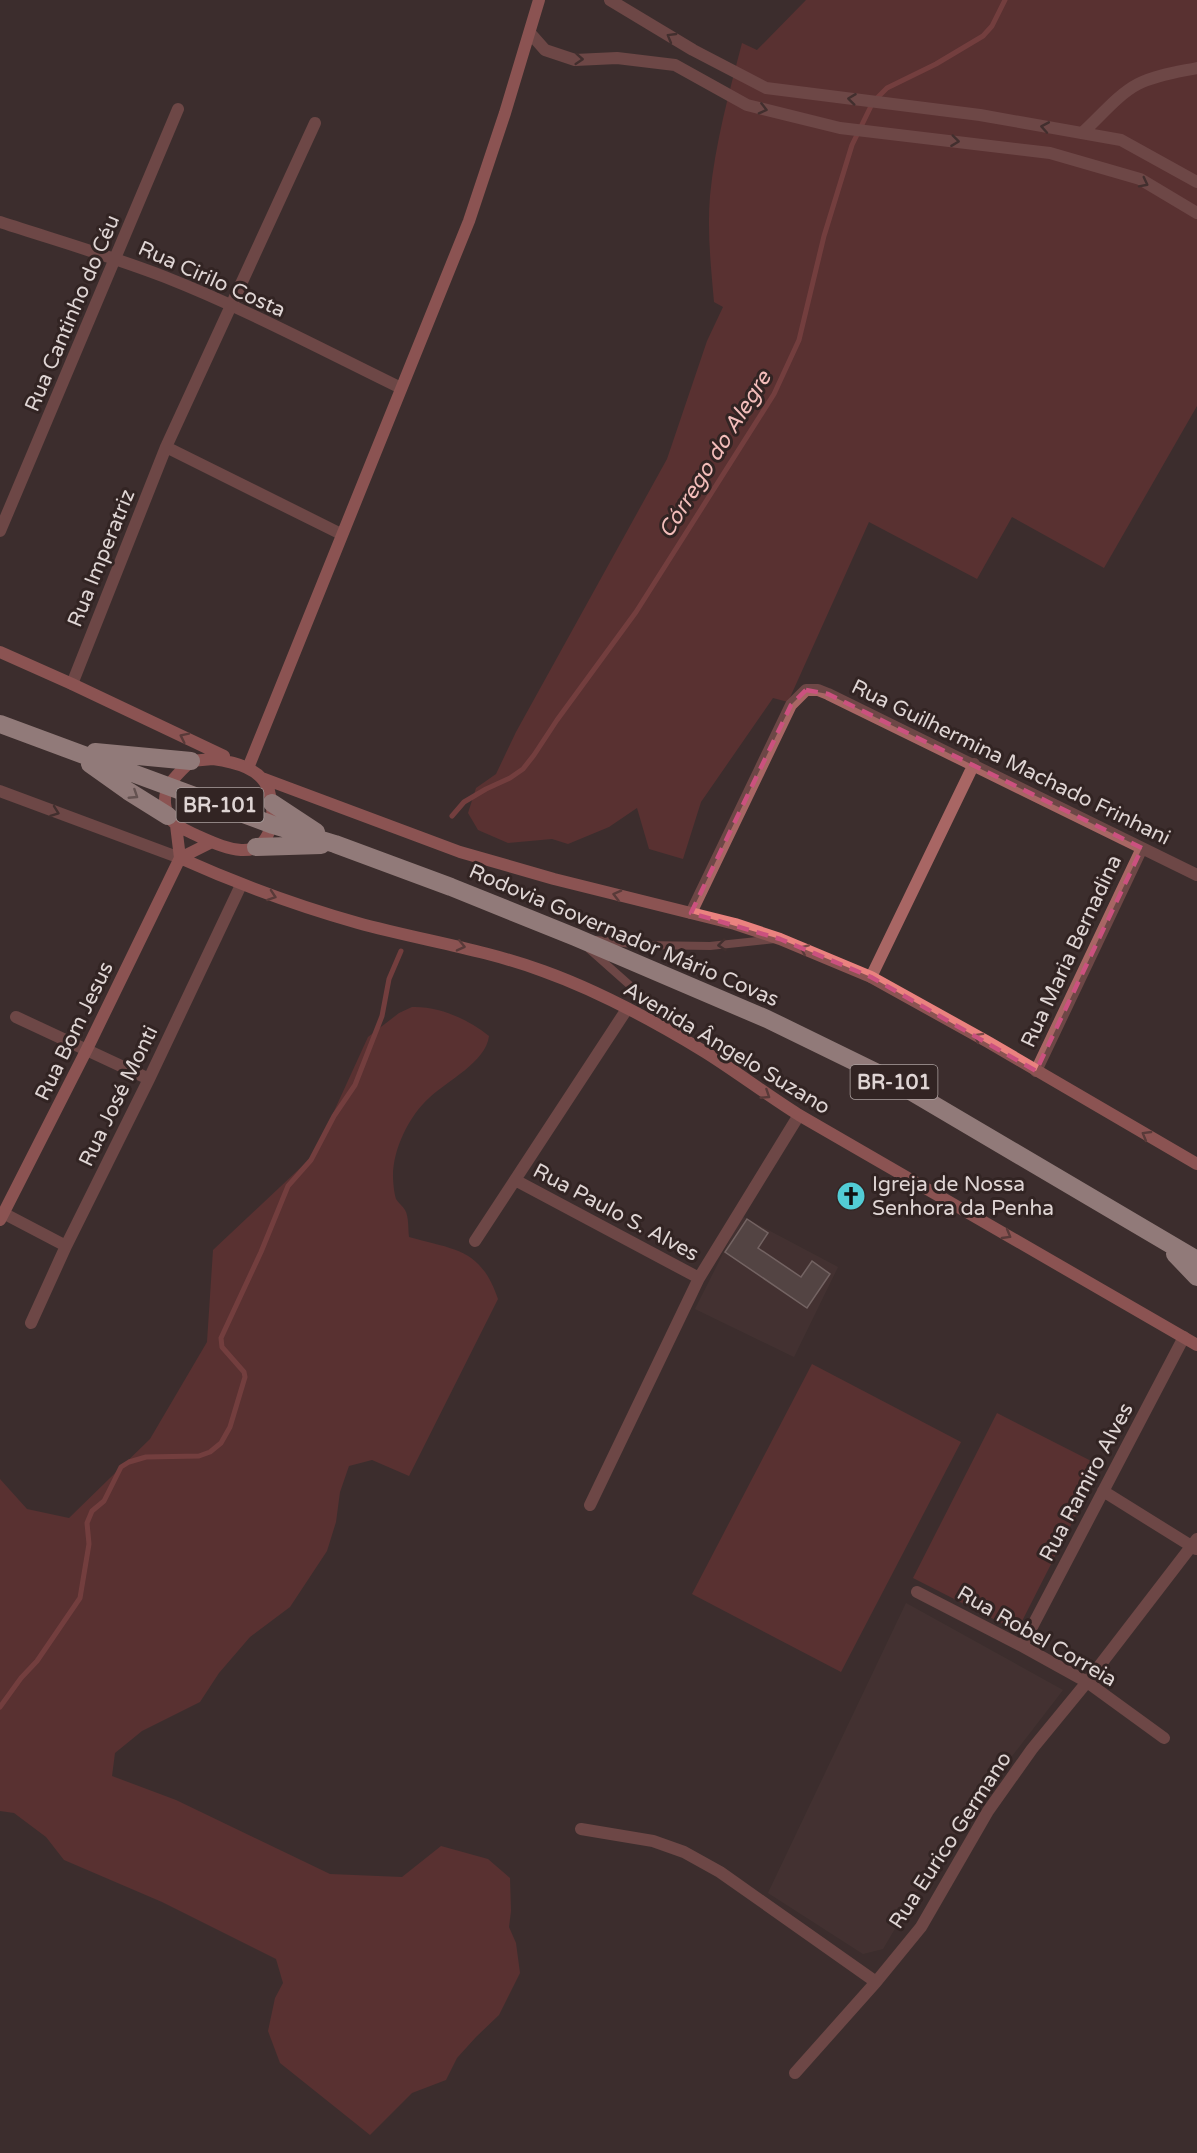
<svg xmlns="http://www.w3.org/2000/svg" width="1197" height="2153" font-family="'Varela Round',sans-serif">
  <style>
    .built { fill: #4c3736 }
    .green { fill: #7c3536 }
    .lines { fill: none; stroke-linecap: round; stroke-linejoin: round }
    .stream { stroke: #b65353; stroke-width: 5 }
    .building { fill: #6f5f5e; stroke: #b7a5a3; stroke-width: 1.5 }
    .lane { stroke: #a86664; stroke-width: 8 }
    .street { stroke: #a86664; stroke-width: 12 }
    .secondary { stroke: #ea827f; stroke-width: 12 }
    .highway { stroke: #f9d8d5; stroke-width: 18 }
    .oneway { stroke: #4a3130 }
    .oneway2 { stroke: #7c4a48 }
    .oneway3 { stroke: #967e7c }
    .marked { fill: none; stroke: #cb517f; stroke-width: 4.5; stroke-dasharray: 12 8; stroke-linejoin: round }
    .labels { text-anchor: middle; stroke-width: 6; stroke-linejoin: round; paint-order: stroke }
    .shield { fill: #322423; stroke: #aba09f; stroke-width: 1.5 }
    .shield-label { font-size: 20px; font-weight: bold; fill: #dfd5d4 }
    .street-label { font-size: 21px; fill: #dfd5d4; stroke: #322423 }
    .poi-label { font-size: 21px; fill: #dfd5d4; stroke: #322423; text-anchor: start }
    .water-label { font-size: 22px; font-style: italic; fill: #f3bdba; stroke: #322423 }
  </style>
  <rect width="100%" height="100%" fill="#3c2e2d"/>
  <path class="built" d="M742,1216L838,1267L794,1357L695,1309Z
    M906,1603L1063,1690L982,1795L929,1871L883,1949L863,1954L768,1893Z"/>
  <path class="green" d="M806,0H1197V406L1104,568L1012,517L977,579L869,522L788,702L773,698L701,802L683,859L649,849L637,808L609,827L568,844L552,839L508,843L478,830L468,813L476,788L496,774L516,732L667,459L707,341L723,307L714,302C711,268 707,230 710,196C715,144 729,93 742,43L757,50Z
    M412,1007C439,1006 468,1019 489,1036C486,1062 447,1081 429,1098C409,1116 393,1149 393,1176C393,1182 394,1193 396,1199C398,1203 403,1206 405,1210C409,1217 408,1229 409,1237C456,1250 481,1249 498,1299L409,1476L372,1460L349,1466L340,1492L336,1522L327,1551L290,1607L250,1637L219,1673L200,1702L142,1731L115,1753L112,1776L176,1800L330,1874L402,1877L441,1846L488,1859L510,1878L511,1911L509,1927L516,1943L520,1973L499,2015L476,2037L457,2058L446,2080L412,2093L370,2135L280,2063L268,2031L275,1998L283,1983L276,1959L162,1902L64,1860L46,1837L14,1813L0,1811V1479L27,1509L69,1518L150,1439L207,1342L213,1250L314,1155L368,1037L399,1013Z
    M812,1364L961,1442L841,1672L692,1594Z
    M997,1413L1101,1466L1017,1631L913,1578Z"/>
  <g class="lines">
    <path class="stream" d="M452,816L464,802L486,789L510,778L523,769L534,755L557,720L636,612L774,394L799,340L824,236L852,145L873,102L887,88L936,64L983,36L992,26L1005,0
      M0,1707L21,1678L37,1661L80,1598L89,1544L87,1523L92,1511L104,1501L121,1467L129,1462L146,1457L199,1456L210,1452L221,1443L230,1427L245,1377L244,1372L222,1347L221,1338L261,1252L288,1186L311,1160L334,1116L355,1085L382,1016L389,979L401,951"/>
  </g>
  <path class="building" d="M747,1219L768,1233L758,1248L801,1277L812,1261L830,1274L807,1308L725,1252Z"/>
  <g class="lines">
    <path class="lane" d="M596,940L642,945L710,946L775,939
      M589,949L687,1036"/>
    <path class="street" d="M610,0L693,50L766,88L980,115L1121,140L1197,182
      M530,33L545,50L575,60L617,58L675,65L747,105L840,128L1050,153L1140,179L1197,213
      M1082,133C1100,117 1117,95 1138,84C1156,75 1178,72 1197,68
      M0,222C55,240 111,256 165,277C246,309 323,350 401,388
      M166,447L341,534
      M0,531L178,109
      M72,684L166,447L315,123
      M0,791L180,858
      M691,913L791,705L806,690H818L828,694L1197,875
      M871,977L974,764
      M16,1017L149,1079
      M1036,1071L1142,848
      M515,1180L699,1278
      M3,1213L66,1246
      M475,1241L627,1009
      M31,1323L66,1246L149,1079L241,885
      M1103,1491L1196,1549
      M590,1505L699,1278L799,1115
      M917,1592L1022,1646L1087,1682L1164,1738
      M1022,1646L1184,1337
      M581,1829L653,1841L684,1852L720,1872L876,1982
      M795,2073L876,1982L921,1927L988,1811L1032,1749L1087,1682L1197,1539"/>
    <path class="secondary" d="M0,652L72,684L224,756
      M213,759C234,762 262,768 269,791C276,814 273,852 241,850C226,849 212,842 198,836C188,831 174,826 168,816C167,813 165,806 165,802C164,785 179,773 191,761Z
      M248,768L469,221L505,113L539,0
      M262,778L460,852L554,879L735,924L780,939L871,977L988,1042L1197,1164
      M176,825L180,858
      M180,858C238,884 297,906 358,923C420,940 483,949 543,971C599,991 654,1021 705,1052C737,1072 767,1095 799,1115L1197,1345
      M180,858L212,842
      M0,1220L87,1049L180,858"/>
    <path class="highway" d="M0,724L273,825L335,844L451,887L575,937L767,1019L890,1079L1197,1260
      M95,752L191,761
      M90,764L128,791L168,816
      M272,803L316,832
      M256,847L321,845
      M1175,1254L1197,1277"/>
  </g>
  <defs><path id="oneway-chevron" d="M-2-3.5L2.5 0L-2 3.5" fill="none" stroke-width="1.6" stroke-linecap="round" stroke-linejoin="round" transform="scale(1.5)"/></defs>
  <g class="oneway">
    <use href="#oneway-chevron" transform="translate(671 37) rotate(-150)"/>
    <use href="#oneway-chevron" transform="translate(579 59) rotate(4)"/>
    <use href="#oneway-chevron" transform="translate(852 99) rotate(-173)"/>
    <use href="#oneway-chevron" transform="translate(763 109) rotate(14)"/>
    <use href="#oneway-chevron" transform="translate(1045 127) rotate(-170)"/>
    <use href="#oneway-chevron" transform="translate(955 141) rotate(7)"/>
    <use href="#oneway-chevron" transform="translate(1144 183) rotate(27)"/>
    <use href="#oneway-chevron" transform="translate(55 812) rotate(20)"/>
    <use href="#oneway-chevron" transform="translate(722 945) rotate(174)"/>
  </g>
  <g class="oneway2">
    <use href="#oneway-chevron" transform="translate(184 737) rotate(-154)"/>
    <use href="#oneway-chevron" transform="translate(617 895) rotate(-166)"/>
    <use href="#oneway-chevron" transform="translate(272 896) rotate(19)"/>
    <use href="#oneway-chevron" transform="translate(461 946) rotate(13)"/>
    <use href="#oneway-chevron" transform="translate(804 949) rotate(-157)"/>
    <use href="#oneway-chevron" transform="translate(978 1037) rotate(-151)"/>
    <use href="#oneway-chevron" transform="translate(766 1095) rotate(33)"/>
    <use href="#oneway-chevron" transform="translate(1146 1135) rotate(-150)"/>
    <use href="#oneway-chevron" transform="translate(1007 1235) rotate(30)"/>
  </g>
  <use class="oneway3" href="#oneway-chevron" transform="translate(134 795) rotate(33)"/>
  <path d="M0 0H1197V2153H0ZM806,690L828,694L1142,848L1036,1071L871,977L780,939L691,913L791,705Z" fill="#3c2e2d" fill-opacity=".55" fill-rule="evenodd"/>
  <path class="marked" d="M806,690L828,694L1142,848L1036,1071L871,977L780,939L691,913L791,705Z"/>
  <defs>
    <g id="church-disc" transform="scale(1.5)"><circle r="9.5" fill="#52ccd5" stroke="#322423"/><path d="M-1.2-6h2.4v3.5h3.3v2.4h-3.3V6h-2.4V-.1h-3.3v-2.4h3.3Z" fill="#111"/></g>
  </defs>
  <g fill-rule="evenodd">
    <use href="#church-disc" x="851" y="1196"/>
  </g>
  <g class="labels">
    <g class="shield">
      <rect x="176.5" y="788" width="87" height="34" rx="4.5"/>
      <rect x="850.5" y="1065" width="87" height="34" rx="4.5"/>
    </g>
    <g class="shield-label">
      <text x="220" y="812">BR-101</text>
      <text x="894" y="1089">BR-101</text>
    </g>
    <g class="street-label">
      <text transform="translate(212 279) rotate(24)" y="7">Rua Cirilo Costa</text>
      <text transform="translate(72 313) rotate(-67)" y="7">Rua Cantinho do Céu</text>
      <text transform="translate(101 558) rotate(-68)" y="7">Rua Imperatriz</text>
      <text transform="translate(1011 762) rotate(26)" y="7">Rua Guilhermina Machado Frinhani</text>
      <text transform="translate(624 935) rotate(23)" y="7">Rodovia Governador Mário Covas</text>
      <text transform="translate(1071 951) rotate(-65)" y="7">Rua Maria Bernadina</text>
      <text transform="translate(74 1031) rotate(-64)" y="7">Rua Bom Jesus</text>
      <text transform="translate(727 1048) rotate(31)" y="7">Avenida Ângelo Suzano</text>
      <text transform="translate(118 1096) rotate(-64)" y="7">Rua José Monti</text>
      <text transform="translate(616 1212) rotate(28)" y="7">Rua Paulo S. Alves</text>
      <text transform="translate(1086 1482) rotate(-62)" y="7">Rua Ramiro Alves</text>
      <text transform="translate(1037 1636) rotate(30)" y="7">Rua Robel Correia</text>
      <text transform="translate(950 1840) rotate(-57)" y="7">Rua Eurico Germano</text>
    </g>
    <g class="poi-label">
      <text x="872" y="1191">Igreja de Nossa<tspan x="872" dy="24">Senhora da Penha</tspan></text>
    </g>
    <g class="water-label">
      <text transform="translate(714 454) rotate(-58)" y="8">Córrego do Alegre</text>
    </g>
  </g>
</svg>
